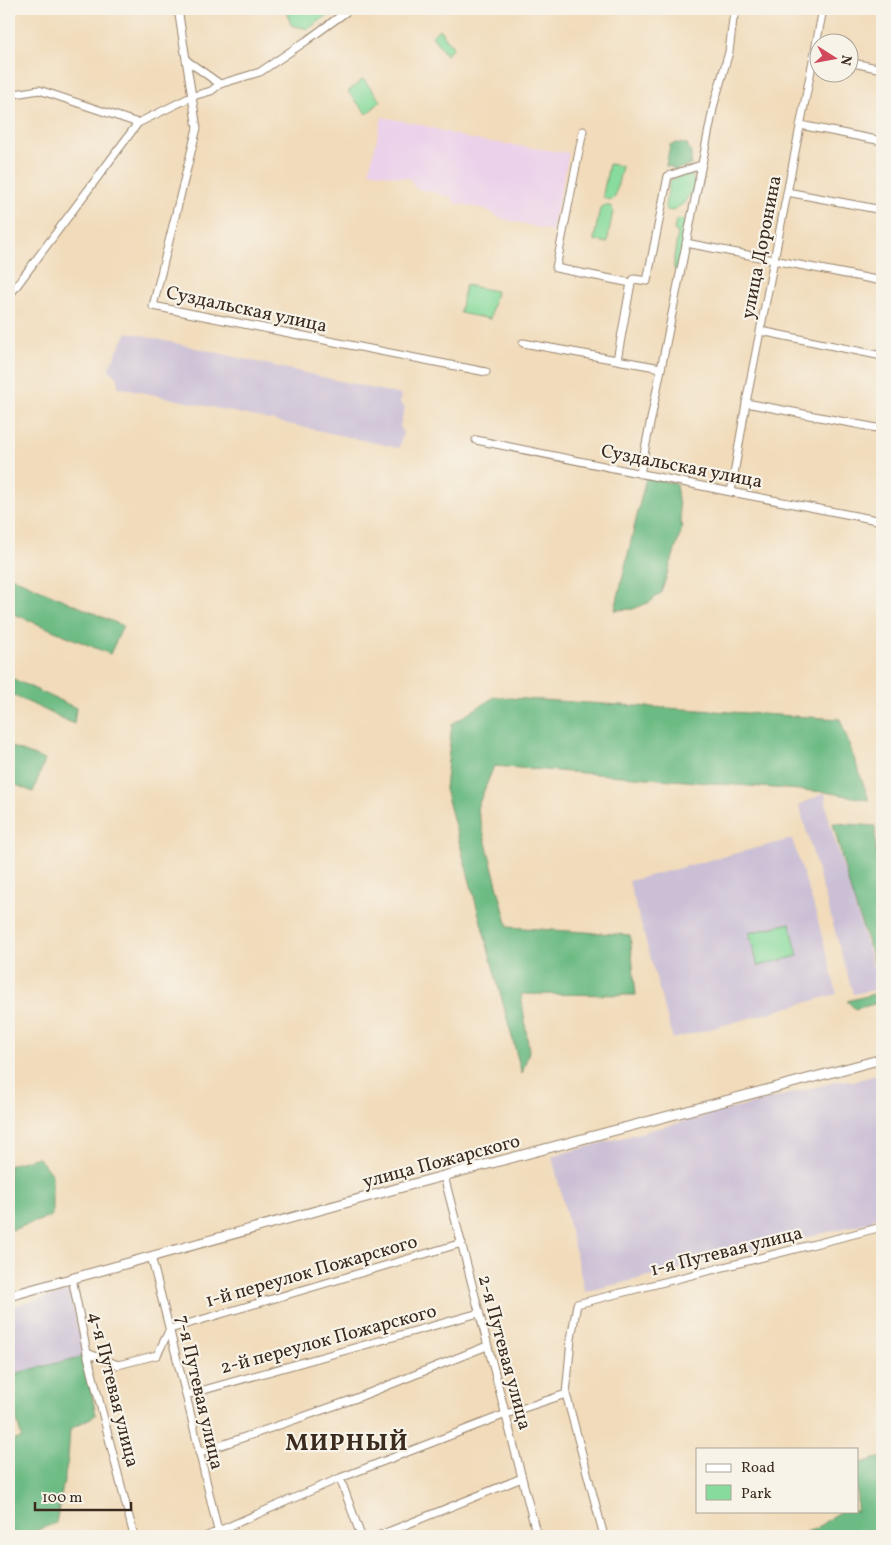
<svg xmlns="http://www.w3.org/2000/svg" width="891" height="1545" font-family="Vollkorn,serif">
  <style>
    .built { fill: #ecd1ea }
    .industrial { fill: #cbbfd5 }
    .green { fill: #87db9d; stroke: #61825e }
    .forest { fill: #6dbb84; stroke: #547251 }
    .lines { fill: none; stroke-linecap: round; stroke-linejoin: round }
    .minor-casing { stroke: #96826c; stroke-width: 9 }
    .tertiary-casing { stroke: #96826c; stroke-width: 11 }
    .minor { stroke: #fff; stroke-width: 7 }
    .tertiary { stroke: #fff; stroke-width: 9 }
    .labels { text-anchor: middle; stroke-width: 4.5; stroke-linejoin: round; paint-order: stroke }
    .street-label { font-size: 19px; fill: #3b2a1e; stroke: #f7f3e8 }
    .district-label { font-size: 24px; font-weight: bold; letter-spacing: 1px; fill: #3b2a1e; stroke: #f7f3e8 }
  </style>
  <rect width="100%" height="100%" fill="#f7f3e8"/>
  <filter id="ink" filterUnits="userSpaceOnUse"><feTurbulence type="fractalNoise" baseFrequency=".02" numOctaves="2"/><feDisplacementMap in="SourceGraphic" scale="10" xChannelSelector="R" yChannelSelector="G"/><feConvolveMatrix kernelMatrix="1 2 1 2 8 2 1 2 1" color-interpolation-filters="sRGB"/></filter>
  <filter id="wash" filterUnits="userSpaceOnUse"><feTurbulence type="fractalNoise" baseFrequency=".0096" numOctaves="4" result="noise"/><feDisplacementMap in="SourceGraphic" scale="20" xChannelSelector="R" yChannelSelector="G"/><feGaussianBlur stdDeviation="1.12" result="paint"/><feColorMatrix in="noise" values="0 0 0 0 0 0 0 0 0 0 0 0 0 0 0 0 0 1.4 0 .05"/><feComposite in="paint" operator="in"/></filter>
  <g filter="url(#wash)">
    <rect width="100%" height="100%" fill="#f1dbba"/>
    <path class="built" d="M382,117L419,124L470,139L569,153L552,231L500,218L486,209L454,203L452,197L415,188L410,179L369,171Z"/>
    <path class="industrial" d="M127,332L401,395L400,403L405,408L400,425L403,433L399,448L118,387V378L108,369Z
      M825,793L828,817L880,989L853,994L799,805Z
      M792,839L816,913L837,994L673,1039L629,881Z
      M882,1074V1217L873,1218V1221L585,1292L552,1156L839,1081H853Z
      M70,1291L84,1356L16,1374L9,1369V1307Z"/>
    <path class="green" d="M286,9H337L308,29L291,25Z
      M439,29L453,47L446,55L432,36Z
      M363,79L381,101L367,114L348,92Z
      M609,164L622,166L615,197L610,200L604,198L603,195Z
      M692,172V178L695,182L693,193L688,196L684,203L672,211L667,210L665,206L670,181L679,176Z
      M606,205L612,207L613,211L607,243L594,240L600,208Z
      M680,219L687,222L678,270L674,269V257L678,233L674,230L676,220Z
      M465,285L496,291L490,319L460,313Z
      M790,923L798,956L758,966L749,933Z"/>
    <path class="forest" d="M677,143L687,144L691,153V165L674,170L672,167L666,166L670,145Z
      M646,477L676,484L682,529L661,593L650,602L633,609L615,610Z
      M9,576L123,626L110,654L9,612Z
      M9,677L76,708L74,724L9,693Z
      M494,697L840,719L869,800L825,792L494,766L477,808L508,927L630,935L636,995L521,994L529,1051L522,1074L445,789L452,724Z
      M9,746L45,760L33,792L9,782Z
      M833,823L875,826L876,852L882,878V986L850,889Z
      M882,992V1002L855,1009L847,1001Z
      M38,1157L52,1175V1216L9,1231V1165Z
      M84,1356L96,1415L70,1429L68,1459L56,1523L22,1536H9V1442L22,1438L9,1394V1375Z
      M882,1457V1536H794L815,1529L841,1511H857V1464Z"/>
  </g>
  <g filter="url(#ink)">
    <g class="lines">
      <g class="minor-casing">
        <path id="minor" d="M178,9L197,128L153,306L486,372
          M186,60L220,84
          M848,62L882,69
          M9,95L39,90L138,123
          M800,125L882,141
          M583,131L556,268L631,283L617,360
          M787,192L882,210
          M686,243L882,281
          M631,283L634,279L647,281L668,176L701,165
          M9,296L138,123L193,96L211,91L220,84L260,72L306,41L350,9
          M761,331L882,356
          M523,343L661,368
          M746,403L882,429
          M476,440L731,492L882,521
          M640,474L714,104L729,52L733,19L737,9
          M731,492L746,403L823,9
          M444,1176L537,1536
          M151,1256L186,1395L219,1535
          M72,1278L87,1353L134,1536
          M87,1353L118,1365L157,1355L170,1329L462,1243
          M186,1395L479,1313
          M199,1453L354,1399L487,1346
          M340,1478L361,1536
          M207,1536L340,1478L506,1414L566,1394
          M378,1536L522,1478
          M604,1536L566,1394L571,1339L577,1304L882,1227"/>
      </g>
      <g class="tertiary-casing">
        <path id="tertiary" d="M9,1296L417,1183L882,1059"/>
      </g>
      <use href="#minor" class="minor"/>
      <use href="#tertiary" class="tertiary"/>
    </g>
  </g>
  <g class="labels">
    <g class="street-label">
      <text transform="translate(760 247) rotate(-79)" y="7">улица Доронина</text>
      <text transform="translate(247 308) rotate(12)" y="7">Суздальская улица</text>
      <text transform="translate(682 465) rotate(11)" y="7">Суздальская улица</text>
      <text transform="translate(441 1160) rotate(-15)" y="7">улица Пожарского</text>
      <text transform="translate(726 1250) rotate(-14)" y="7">1-я Путевая улица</text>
      <text transform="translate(311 1270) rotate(-16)" y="7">1-й переулок Пожарского</text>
      <text transform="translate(328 1338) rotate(-15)" y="7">2-й переулок Пожарского</text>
      <text transform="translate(506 1352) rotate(75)" y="7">2-я Путевая улица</text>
      <text transform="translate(115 1389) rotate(76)" y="7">4-я Путевая улица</text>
      <text transform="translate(201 1392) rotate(77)" y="7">7-я Путевая улица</text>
    </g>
    <g class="district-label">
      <text x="347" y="1450">МИРНЫЙ</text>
    </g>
  </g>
  <rect width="891" height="1545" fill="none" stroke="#f7f3e8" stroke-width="30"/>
  <rect x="696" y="1448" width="162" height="65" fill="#f7f3e8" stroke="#aca397"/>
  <rect x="706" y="1464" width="25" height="8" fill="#ffffff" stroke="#aca397"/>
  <text x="741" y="1472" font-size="15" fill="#3b2a1e">Road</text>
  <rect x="706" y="1485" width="25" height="15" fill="#87db9d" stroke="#aca397"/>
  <text x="741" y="1498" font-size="15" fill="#3b2a1e">Park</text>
  <g transform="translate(834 58) rotate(101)"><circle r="24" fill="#f7f3e8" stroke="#aca397"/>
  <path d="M0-4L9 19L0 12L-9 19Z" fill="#d1495b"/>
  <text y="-8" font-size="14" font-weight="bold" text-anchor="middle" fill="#3b2a1e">N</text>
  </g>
  <path d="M35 1502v8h96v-8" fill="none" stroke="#3b2a1e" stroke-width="2.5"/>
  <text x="42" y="1502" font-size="15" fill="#3b2a1e" stroke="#f7f3e8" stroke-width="4" paint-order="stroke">100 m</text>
</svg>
